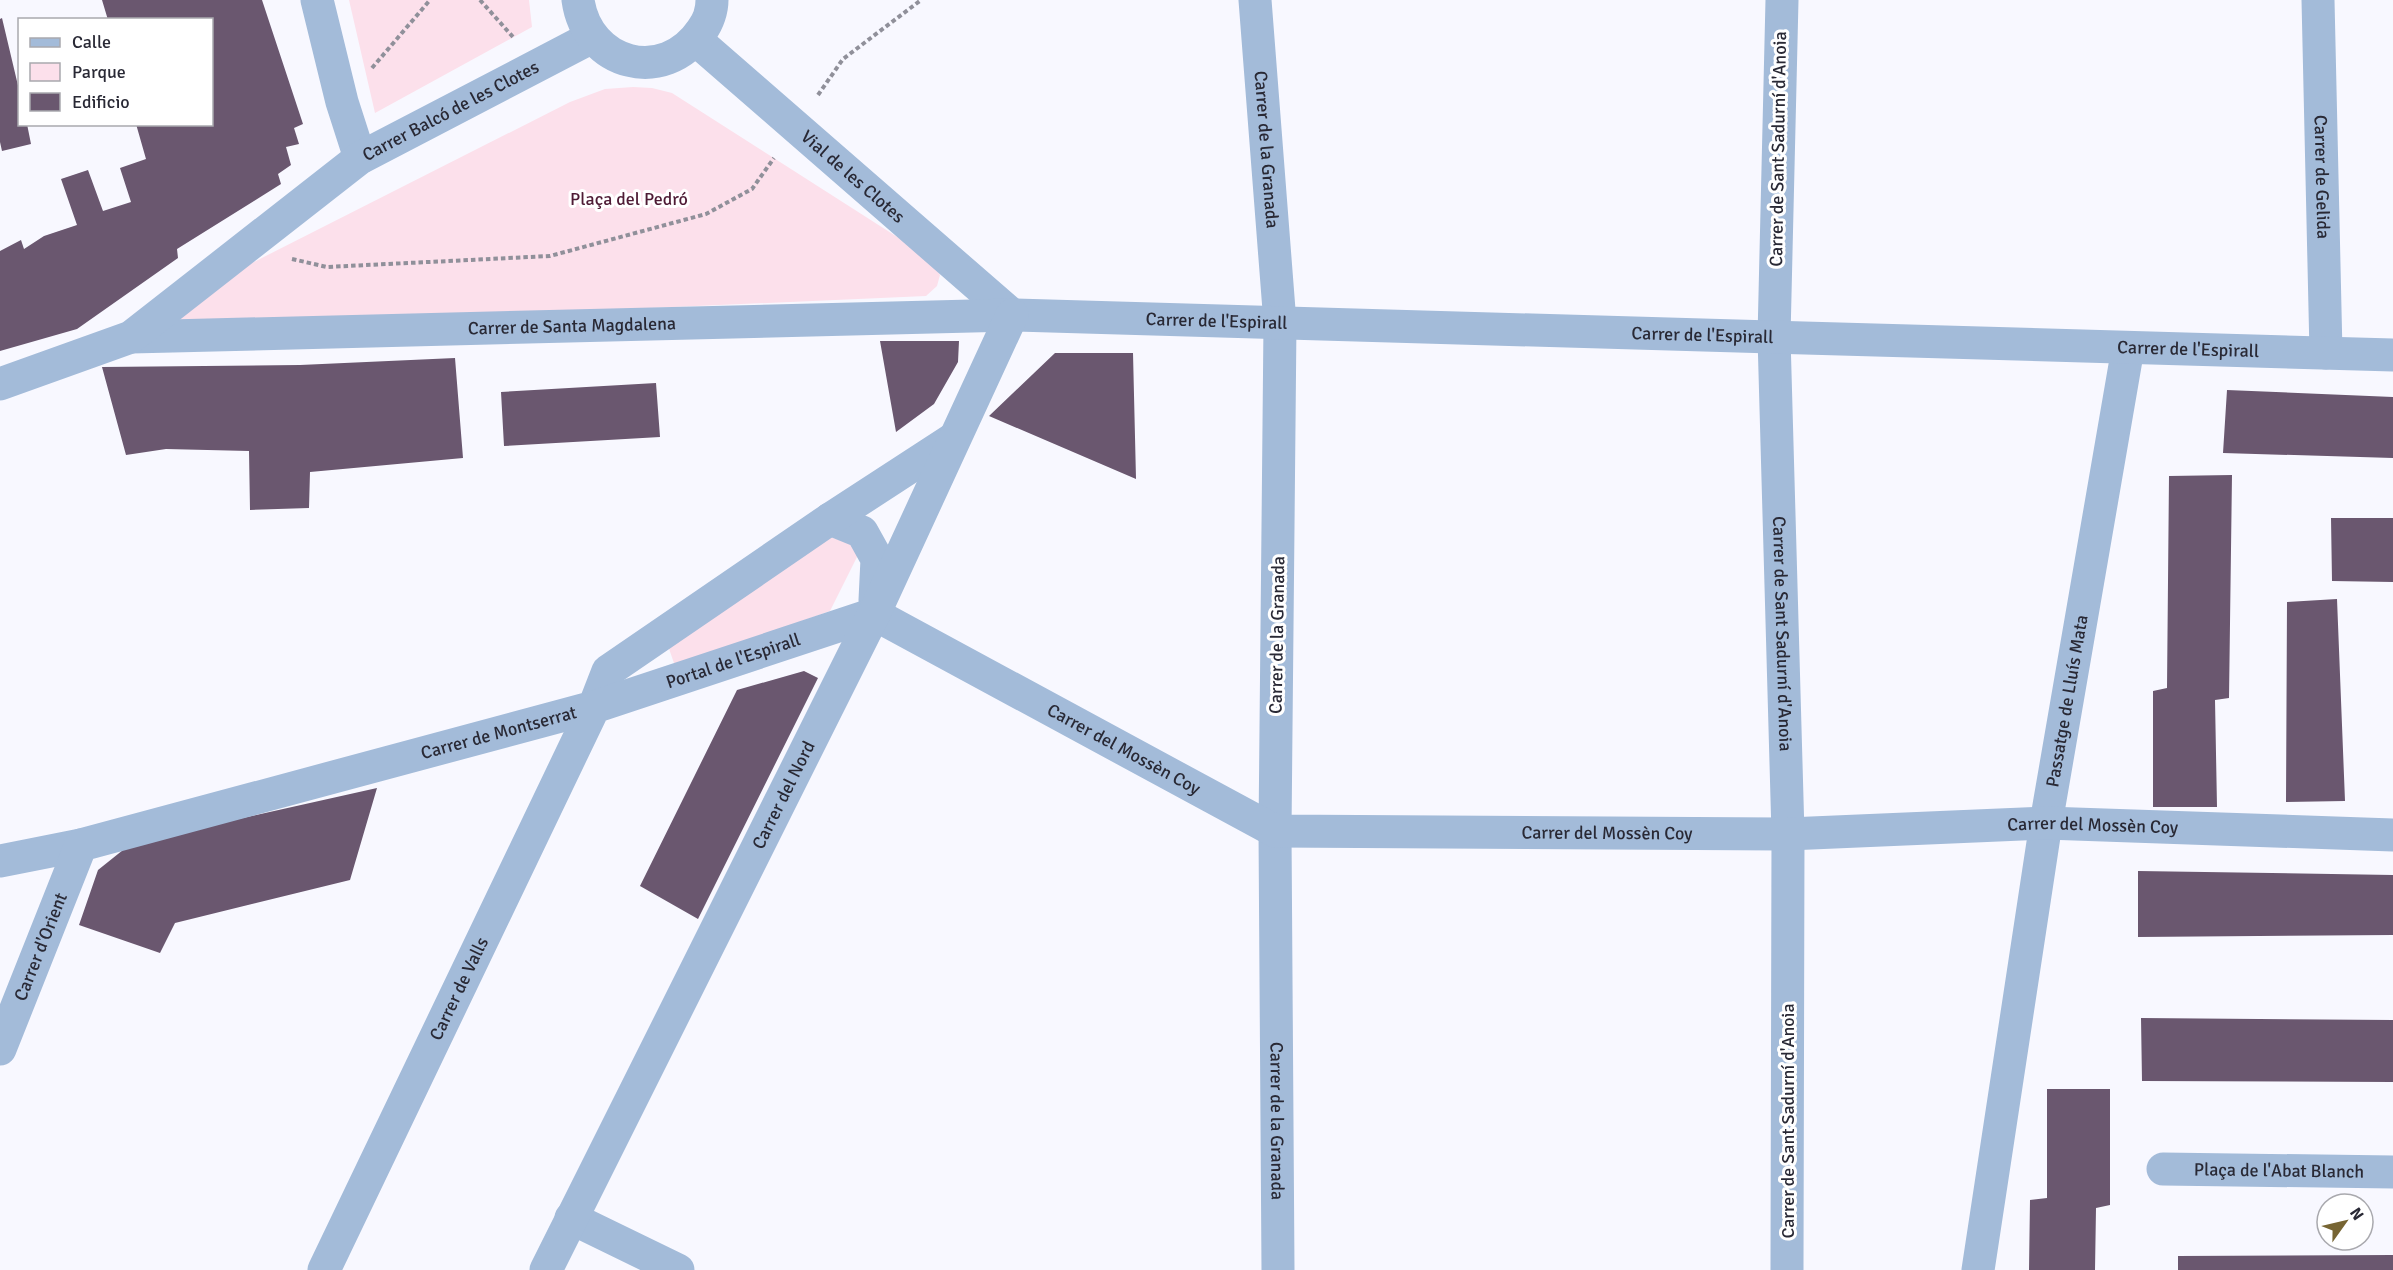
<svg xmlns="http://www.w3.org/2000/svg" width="2393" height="1270" font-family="Signika,sans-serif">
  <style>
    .green { fill: #fce0eb }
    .building { fill: #6a576f }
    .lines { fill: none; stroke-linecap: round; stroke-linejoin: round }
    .path { stroke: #90909a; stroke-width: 4; stroke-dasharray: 4.5 3; stroke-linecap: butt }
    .pedestrian { stroke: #a3bbd9; stroke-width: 33 }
    .minor { stroke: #a3bbd9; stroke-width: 33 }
    .tertiary { stroke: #a3bbd9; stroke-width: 33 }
    .labels { text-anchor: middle; stroke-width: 6; stroke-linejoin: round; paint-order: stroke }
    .street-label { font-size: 18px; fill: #292935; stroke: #fff }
    .park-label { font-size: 18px; fill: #4e1b35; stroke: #fff }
  </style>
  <rect width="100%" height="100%" fill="#f8f8ff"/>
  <path class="green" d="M349,0H529L532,27L375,113Z
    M633,87L652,88L672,93L927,256L940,275L937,286L926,296L150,330L244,267L570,102L605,89Z
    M830,537L862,547L830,611L675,666L666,640Z"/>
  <path class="building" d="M102,0H262L303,124L294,128L299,144L286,147L291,165L278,174L281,184L177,249L178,258L77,329L0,351V251L21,240L24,249L44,236L77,225L61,179L88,170L103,211L131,202L120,168L146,159L136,124H212V20H108Z
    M2,18L20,94V124H27L31,144L2,151L0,142V19Z
    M880,341H959L958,362L934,404L896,432Z
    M1055,353H1133L1136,479L989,416Z
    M455,358L463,458L310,472L309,508L250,510L249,451L166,449L126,455L102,367L300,365Z
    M656,383L660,437L504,446L501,392Z
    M2227,390L2393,397V458L2223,453Z
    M2232,475L2229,698L2215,700L2217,807H2153V691L2167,688L2169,476Z
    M2331,518H2393V582L2332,581Z
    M2337,599L2345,801L2286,802L2287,602Z
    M804,671L818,678L698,919L640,886L737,690Z
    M377,788L350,880L175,923L160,953L79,925L98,870L123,850L153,838Z
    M2138,871L2393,875V935L2138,937Z
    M2141,1018L2393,1020V1082L2142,1081Z
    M2047,1089H2110V1205L2096,1208L2095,1270H2029L2030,1200L2047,1198Z
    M2393,1255V1270H2178V1256Z"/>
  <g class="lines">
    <path class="path" d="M480,0L513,37
      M372,68L430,0
      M818,95L843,59L921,0
      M292,259L327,267L550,256L706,214L752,189L774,158"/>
    <g class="pedestrian">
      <path d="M0,861L81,845"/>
      <path id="s1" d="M1978,1270L2046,823L2128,348"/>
    </g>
    <g class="minor">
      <path d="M317,0L342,102L360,158"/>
      <path id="s2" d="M1255,0L1280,323L1275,831L1278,1270"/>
      <path id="s3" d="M1782,0L1774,337L1788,834L1787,1270"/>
      <path id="s4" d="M2318,0L2326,353"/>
      <path id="s5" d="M696,40L1012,315"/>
      <path id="s6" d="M131,337L1012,315L2393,355"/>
      <path id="s7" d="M0,384L131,337L360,158L592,37"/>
      <path d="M830,519L862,532L877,559L875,600"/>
      <path id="s8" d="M874,614L1275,831L1788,834L2046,823L2393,835"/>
      <path id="s9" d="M0,1049L81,845L594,707L608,671L830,519L953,439"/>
      <path id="s10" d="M2163,1169L2393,1172"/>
      <path d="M571,1218L678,1270"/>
      <path id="s11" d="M324,1270L594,707L874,614"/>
      <path id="s12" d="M546,1270L874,614L1012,315"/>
    </g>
    <path class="tertiary" d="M578,0C587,65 664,86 702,30C708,22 712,10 712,0"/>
  </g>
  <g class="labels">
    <g class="street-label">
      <text dy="6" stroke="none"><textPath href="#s7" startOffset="532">Carrer Balcó de les Clotes</textPath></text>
      <text dy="6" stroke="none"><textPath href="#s2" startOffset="150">Carrer de la Granada</textPath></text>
      <text transform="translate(1778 149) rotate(-89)" y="6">Carrer de Sant Sadurní d'Anoia</text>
      <text dy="6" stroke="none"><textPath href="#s5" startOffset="208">Vial de les Clotes</textPath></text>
      <text dy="6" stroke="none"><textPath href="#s4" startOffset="177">Carrer de Gelida</textPath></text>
      <text dy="6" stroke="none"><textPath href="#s6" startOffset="1086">Carrer de l'Espirall</textPath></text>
      <text dy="6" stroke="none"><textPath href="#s6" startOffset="441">Carrer de Santa Magdalena</textPath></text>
      <text dy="6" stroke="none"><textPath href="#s6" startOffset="1572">Carrer de l'Espirall</textPath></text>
      <text dy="6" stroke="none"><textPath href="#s6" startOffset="2058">Carrer de l'Espirall</textPath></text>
      <text transform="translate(1277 635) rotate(-89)" y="6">Carrer de la Granada</text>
      <text dy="6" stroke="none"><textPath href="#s3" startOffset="634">Carrer de Sant Sadurní d'Anoia</textPath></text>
      <text dy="6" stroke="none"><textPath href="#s11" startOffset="771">Portal de l'Espirall</textPath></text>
      <text dy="6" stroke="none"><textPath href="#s1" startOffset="576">Passatge de Lluís Mata</textPath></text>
      <text dy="6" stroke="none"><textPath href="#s9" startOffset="652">Carrer de Montserrat</textPath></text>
      <text dy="6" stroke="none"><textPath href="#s8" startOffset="284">Carrer del Mossèn Coy</textPath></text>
      <text dy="6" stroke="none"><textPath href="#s12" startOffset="531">Carrer del Nord</textPath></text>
      <text dy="6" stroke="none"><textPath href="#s8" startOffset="1274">Carrer del Mossèn Coy</textPath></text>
      <text dy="6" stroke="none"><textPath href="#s8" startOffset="788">Carrer del Mossèn Coy</textPath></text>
      <text dy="6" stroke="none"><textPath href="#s9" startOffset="110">Carrer d'Orient</textPath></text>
      <text dy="6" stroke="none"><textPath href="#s11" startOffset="312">Carrer de Valls</textPath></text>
      <text dy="6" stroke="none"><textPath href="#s2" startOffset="1122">Carrer de la Granada</textPath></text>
      <text transform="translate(1788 1121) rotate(-90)" y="6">Carrer de Sant Sadurní d'Anoia</text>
      <text dy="6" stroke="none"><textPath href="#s10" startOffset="116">Plaça de l'Abat Blanch</textPath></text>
    </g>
    <g class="park-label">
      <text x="629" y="205">Plaça del Pedró</text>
    </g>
  </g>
  <rect x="18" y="18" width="195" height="108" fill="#ffffff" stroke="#a9a9ae" stroke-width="1.5"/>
  <rect x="30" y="38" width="30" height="9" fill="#a3bbd9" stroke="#a9a9ae" stroke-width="1.5"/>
  <text x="72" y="48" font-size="18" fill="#292935">Calle</text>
  <rect x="30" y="63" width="30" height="18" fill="#fce0eb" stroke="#a9a9ae" stroke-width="1.5"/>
  <text x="72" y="78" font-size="18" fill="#292935">Parque</text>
  <rect x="30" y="93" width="30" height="18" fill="#6a576f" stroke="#a9a9ae" stroke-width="1.5"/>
  <text x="72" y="108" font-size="18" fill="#292935">Edificio</text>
  <g transform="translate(2345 1222) rotate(56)"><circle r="28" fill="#ffffff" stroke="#a9a9ae" stroke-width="1.5"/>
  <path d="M0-4.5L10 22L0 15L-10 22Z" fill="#776533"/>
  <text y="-9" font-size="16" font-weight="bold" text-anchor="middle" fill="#292935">N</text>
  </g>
</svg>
